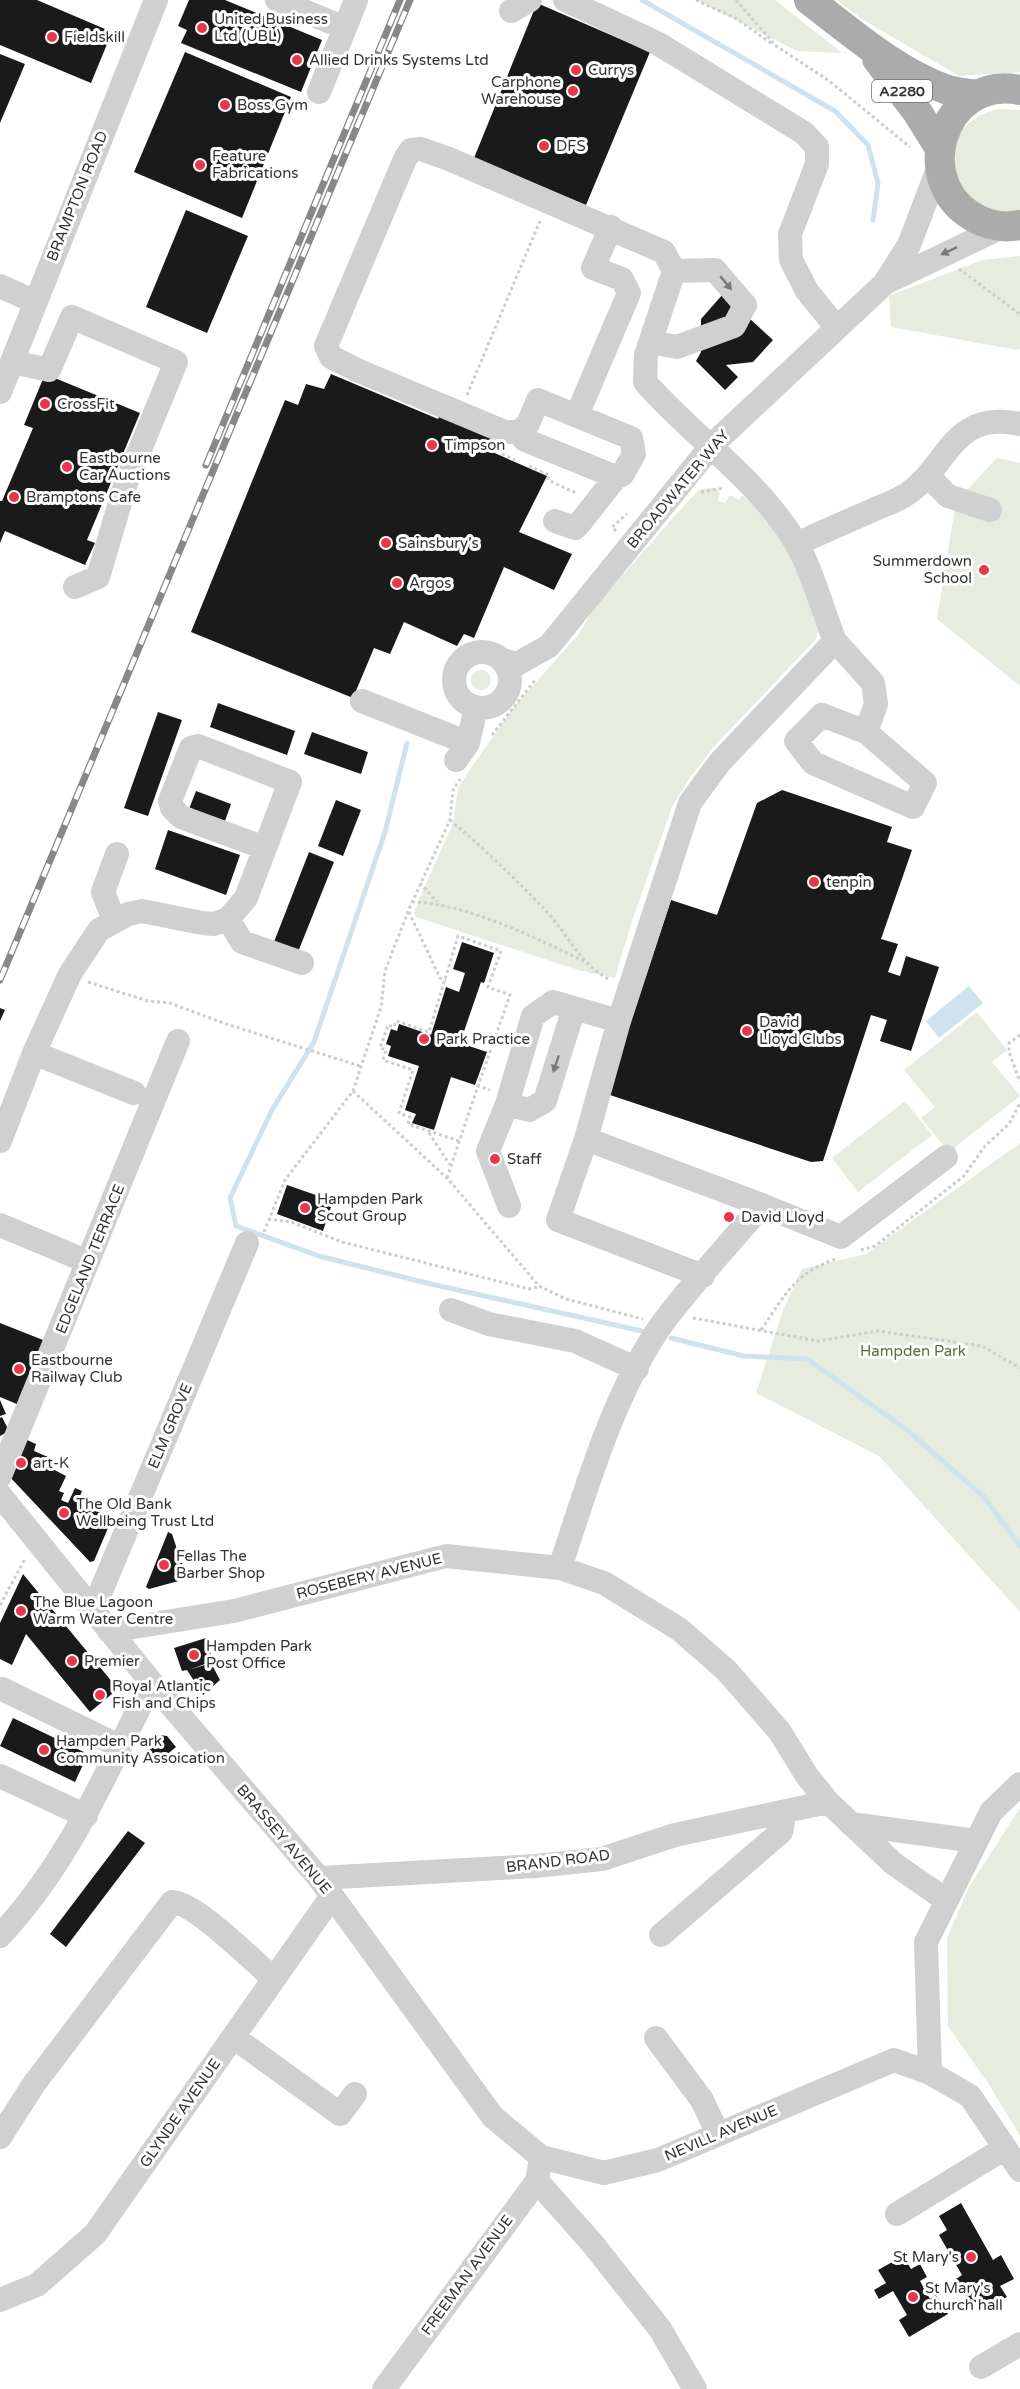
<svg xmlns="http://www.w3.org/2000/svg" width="1020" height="2389" font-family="'Varela Round',sans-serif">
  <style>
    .green { fill: #e6ecde }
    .water { fill: #cee3ee }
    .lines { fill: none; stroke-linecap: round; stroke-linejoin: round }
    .stream { stroke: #cee3ee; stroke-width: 5 }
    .building { fill: #1a1a1a }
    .path { stroke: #cdcdcd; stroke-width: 3; stroke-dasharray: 3 3; stroke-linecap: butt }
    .minor { stroke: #d0d0d0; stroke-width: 24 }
    .major { stroke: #ababab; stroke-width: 30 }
    .rail-casing { stroke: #888; stroke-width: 7 }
    .rail { stroke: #fff; stroke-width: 4.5; stroke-dasharray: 14; stroke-linecap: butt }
    .oneway { fill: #7a7a7a }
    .poi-dot { fill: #e6384a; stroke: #fff; stroke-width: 2 }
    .labels { text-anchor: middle; stroke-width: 6; stroke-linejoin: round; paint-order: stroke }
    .shield { fill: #fff; stroke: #707070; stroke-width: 1.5 }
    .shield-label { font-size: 14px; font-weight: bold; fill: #333 }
    .poi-label { font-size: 15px; fill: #333; stroke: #fff; text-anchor: start }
    .street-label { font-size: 15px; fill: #333; stroke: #fff }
    .park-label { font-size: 15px; fill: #57703f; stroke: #fff }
  </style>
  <rect width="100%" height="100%" fill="#fff"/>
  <path class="green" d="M696,0H775L842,53L797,51Z
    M837,0H1020V72L959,76L862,19Z
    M1000,109L1020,110V218L1001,219L956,189C955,177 950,158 954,146C960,125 980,113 1000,109Z
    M1020,256V348L1017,350L891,327L889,296L982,260Z
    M997,458L1020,463V686L937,619L956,502Z
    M707,488H716L720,493L718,501L725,503L730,495L739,500L742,495L776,527L790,549L818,630L816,639L719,741L690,777L672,807L631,924L615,978L578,970L416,917L414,913L418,902L453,823L458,788L471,768L514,707L578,635L597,604L689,500L699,490Z
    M471 680a10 10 0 1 1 20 0a10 10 0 1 1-20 0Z
    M977,1012L1007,1050L992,1062L1020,1096L949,1152L921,1118L935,1107L904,1070Z
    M905,1101L932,1135L858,1192L832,1158Z
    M1020,1143V1612L879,1456L756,1393L783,1310L802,1269L866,1254Z
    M1020,1808V2136L990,2086L948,2026L947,1938L969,1887Z"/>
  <path class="water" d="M969,986L983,1003L939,1038L926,1021Z"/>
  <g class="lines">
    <path class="stream" d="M642,0L835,111L868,145L878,183L873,220
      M407,743L385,832L314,1042L272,1110L230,1198L236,1226L319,1256L431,1284L642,1331
      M671,1338L744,1356L807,1359L907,1430L984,1497L1020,1546"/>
  </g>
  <path class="building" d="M0,0H37L112,32L91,83L0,45Z
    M189,0H225L322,40L301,92L181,43L187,30L178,26Z
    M537,3L650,52L586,205L474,158Z
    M185,52L291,97L242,218L134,172Z
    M0,54L25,64L0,123Z
    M186,210L248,236L207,333L146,307Z
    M723,294L773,340L753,362L726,365L738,377L725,390L696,361L701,352V319Z
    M45,374L140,413L87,540L95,543L85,565L5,531L0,543V501H2L33,428L24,425Z
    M331,374L438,419L440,414L494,438L490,451L547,476L519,532L572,554L554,590L504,567L474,638L464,634L457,646L404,622L390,654L374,648L353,698L191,632L285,400L298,405L306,384L324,389Z
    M218,703L295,731L287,755L210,727Z
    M158,712L182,720L148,816L124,808Z
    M312,732L368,752L361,774L304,754Z
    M782,790L892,827L887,842L912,850L881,939L898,944L888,972L900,976L906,956L939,967L911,1051L880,1041L887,1020L871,1015L823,1161L811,1162L607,1094L671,900L717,915L757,803Z
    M196,791L231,804L225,821L189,809Z
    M336,800L361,810L343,856L318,846Z
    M168,830L240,855L226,895L155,869Z
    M309,852L334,862L298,952L274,942Z
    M462,942L494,953L484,983L481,982L460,1043L487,1052L475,1085L451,1077L434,1130L412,1123L416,1114L405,1110L419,1066L388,1056L391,1046L386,1044L391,1029L397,1031L399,1024L431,1035L446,987L459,992L465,973L453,969Z
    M0,1008L5,1010L0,1021Z
    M287,1185L333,1201L323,1231L277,1214Z
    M0,1323L48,1342L24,1407L0,1397Z
    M0,1400L6,1414L0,1416Z
    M2,1417L9,1431L0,1436V1418Z
    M27,1440L36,1444L34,1451L48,1457L45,1465L66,1476L59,1491L64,1493L61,1500L68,1503L75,1488L82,1491L80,1496L91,1507L105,1514L100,1525L108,1528L94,1561L90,1562L8,1475Z
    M168,1532L172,1534L179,1555L177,1562L182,1563L186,1579L149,1589L146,1587Z
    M23,1574L118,1689L90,1712L26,1634L12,1665L0,1659V1623Z
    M206,1638L213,1661L189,1670L211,1663L220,1680L203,1695L187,1670L182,1671L174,1648Z
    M13,1718L88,1754L75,1782L0,1746Z
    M160,1735L167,1736L176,1747L163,1758L160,1754L155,1756L145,1752L155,1746L153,1742Z
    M128,1831L145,1843L66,1947L50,1934Z
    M961,2203L993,2260L1001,2255L1014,2279L1000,2286L1007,2297L986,2308L981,2299L971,2305L956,2279L962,2275L939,2235L947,2230L939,2216Z
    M903,2256L911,2269L920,2264L927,2277L920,2281L930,2299L936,2295L948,2314L909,2337L899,2320L907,2315L893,2291L879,2299L874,2290L886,2283L878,2270Z"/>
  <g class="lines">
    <path class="path" d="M696,0L737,19L772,44
      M736,0L776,46L828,80L910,147
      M959,269L1020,314
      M467,395L540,221
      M502,454L515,460
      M529,466L549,475L548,480L578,494
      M701,492L724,488
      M616,531L612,527L627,514
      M492,735L536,679
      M450,820C483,848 518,881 548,913C568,935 583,968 611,980
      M420,883L437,902
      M412,902C465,903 537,938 585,962
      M409,912L440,978L446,980
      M88,982L148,1001L170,1003L223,1023L360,1066
      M1020,1035L1009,1043V1052L1020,1082
      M353,1091L447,1178L539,1286L566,1299L643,1319
      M429,1133L450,1165
      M459,1141L408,1124L410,1117L399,1113L413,1070L383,1060L386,1050L380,1048L388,1025L394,1027L396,1021L429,1032L458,936L501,951L488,987L510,995L478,1086
      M447,1178L478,1086L490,1090
      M268,1219L291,1222L342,1242L529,1289L538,1287
      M264,1232L285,1180L353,1091L381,1007L385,971L409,909L450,820L453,790L460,779
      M861,1250L875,1246L964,1176L985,1146L1009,1124L1020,1103
      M693,1318L818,1341L878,1331L982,1346L1020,1368
      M761,1330C786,1294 794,1273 838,1258
      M0,1605L25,1559"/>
    <path class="minor" d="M277,0L345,28L319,92
      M565,0L657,43L804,133L817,147V164L790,234L791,260L807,291L837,328
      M511,11L530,0
      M345,28L356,0
      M885,283L1002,227
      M0,286L35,302
      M651,342L677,347L734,326L745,305L715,270L674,271
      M13,362L49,370L72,317L176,362L125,486L98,577L75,587
      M0,392L156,0
      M577,415L629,293L622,279L593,268L611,227
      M518,432L525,440L616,477
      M928,476L948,496L990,510
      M555,521L575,528L579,524L616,477L622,475L634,454L631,438L538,400L528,424L518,432H505L359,371L331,357L326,346L405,159L411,150L421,149L449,159L664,252L674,271L646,355L645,382C693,437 758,479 796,543C812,569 823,612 835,641L720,762L690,803L619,1021L586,1139L558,1220L703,1276
      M797,544C822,532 848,521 873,510C884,505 897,501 907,494C950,465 951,410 1020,424
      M835,641L873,683L876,704L866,732L925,783L913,807L813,763L796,741L822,715L866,732
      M454 680a28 28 0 1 1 56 0a28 28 0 1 1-56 0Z
      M503,660L517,664L549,646L712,445L884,284L909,245L939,166
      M362,701L468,743
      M456,760L468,743L476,707
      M228,919L242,942L302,963
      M114,920L103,892L117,854
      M574,1008L545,1101L529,1110L507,1104L533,1016L553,1002L619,1021
      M34,1053L134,1093
      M507,1104L488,1151L509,1206
      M0,1141L34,1053L70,974L99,930L128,914L142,911L202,923L214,924L228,919L246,898L290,782L198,746L191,748L170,801L172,808L181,817L265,848
      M762,1205L841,1237L946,1157
      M0,1225L74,1256
      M451,1310L489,1324L575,1341L637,1369
      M0,1476L178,1041
      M0,1495L152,1683L319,1878L493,2117L541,2157L604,2173L658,2160L894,2060L930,2073L970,2096L1020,2170
      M560,1568C586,1489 614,1392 662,1324C692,1283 729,1245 762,1205L586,1139
      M93,1610L247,1243
      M109,1631L234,1611L446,1556L560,1568L604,1583L679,1629L726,1670L780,1732L807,1776L828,1802L894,1864L946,1900
      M2,1689L119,1746
      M0,1776L86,1816
      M851,1824L976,1841
      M319,1878L536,1866L602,1859L675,1835L828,1802
      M661,1935L781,1832L785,1812
      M0,1936C71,1860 105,1773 152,1683
      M233,2037L340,2114L355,2094
      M656,2038L702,2100L718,2134
      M930,2073L926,1942L991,1812L1020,1784
      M0,2137L34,2084L172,1902C195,1902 254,1962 274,1979
      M537,2181L592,2243L660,2329L695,2389
      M897,2214L1005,2148
      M0,2300L37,2285L95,2234L332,1896
      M981,2367L1020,2344
      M384,2389L537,2181L541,2157"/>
    <path class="major" d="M809,0C851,32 895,71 945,89C955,93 967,93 977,95
      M877,59L918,113L939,147
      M1020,90C942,74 907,186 979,220C992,226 1006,228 1020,225"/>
    <g class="rail-casing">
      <path id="rail" d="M206,465L400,0
        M0,980L410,0"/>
    </g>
    <use href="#rail" class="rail"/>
  </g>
  <defs><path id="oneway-solid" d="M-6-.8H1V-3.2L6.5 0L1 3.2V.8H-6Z" transform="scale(1.5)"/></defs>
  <g class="oneway">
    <use href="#oneway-solid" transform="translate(949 251) rotate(155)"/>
    <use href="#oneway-solid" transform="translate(726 283) rotate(50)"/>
    <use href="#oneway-solid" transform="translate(556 1064) rotate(108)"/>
  </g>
  <g class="poi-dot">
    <circle cx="202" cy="28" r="6"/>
    <circle cx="52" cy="37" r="6"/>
    <circle cx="297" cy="60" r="6"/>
    <circle cx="576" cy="70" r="6"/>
    <circle cx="573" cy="91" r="6"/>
    <circle cx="225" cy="105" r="6"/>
    <circle cx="544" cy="146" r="6"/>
    <circle cx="200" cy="165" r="6"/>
    <circle cx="45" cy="404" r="6"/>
    <circle cx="432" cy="445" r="6"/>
    <circle cx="67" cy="467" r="6"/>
    <circle cx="14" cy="497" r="6"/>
    <circle cx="386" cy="543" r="6"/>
    <circle cx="984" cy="570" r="6"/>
    <circle cx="397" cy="583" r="6"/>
    <circle cx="814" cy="882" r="6"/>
    <circle cx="747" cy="1031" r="6"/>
    <circle cx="424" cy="1039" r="6"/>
    <circle cx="495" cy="1159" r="6"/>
    <circle cx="305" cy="1208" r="6"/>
    <circle cx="729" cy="1217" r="6"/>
    <circle cx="19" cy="1369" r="6"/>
    <circle cx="21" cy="1463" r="6"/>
    <circle cx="64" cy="1513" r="6"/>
    <circle cx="164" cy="1565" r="6"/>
    <circle cx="21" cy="1611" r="6"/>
    <circle cx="194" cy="1655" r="6"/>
    <circle cx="72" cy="1661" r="6"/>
    <circle cx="100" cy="1695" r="6"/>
    <circle cx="44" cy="1750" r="6"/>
    <circle cx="971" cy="2257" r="6"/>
    <circle cx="913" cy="2297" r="6"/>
  </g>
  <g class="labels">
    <rect class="shield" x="872" y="80" width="60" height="22" rx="4.5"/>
    <g class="shield-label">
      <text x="902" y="96">A2280</text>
    </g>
    <g class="poi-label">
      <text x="214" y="24">United Business<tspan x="214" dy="17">Ltd (UBL)</tspan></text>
      <text x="64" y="42">Fieldskill</text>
      <text x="309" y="65">Allied Drinks Systems Ltd</text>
      <text x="588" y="75">Currys</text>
      <text x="561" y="87" text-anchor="end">Carphone<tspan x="561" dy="17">Warehouse</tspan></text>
      <text x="237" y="110">Boss Gym</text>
      <text x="556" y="151">DFS</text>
      <text x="212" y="161">Feature<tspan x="212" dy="17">Fabrications</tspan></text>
      <text x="57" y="409">CrossFit</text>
      <text x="444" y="450">Timpson</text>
      <text x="79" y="463">Eastbourne<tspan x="79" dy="17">Car Auctions</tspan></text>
      <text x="26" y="502">Bramptons Cafe</text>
      <text x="398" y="548">Sainsbury's</text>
      <text x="972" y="566" text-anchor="end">Summerdown<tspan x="972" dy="17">School</tspan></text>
      <text x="409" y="588">Argos</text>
      <text x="826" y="887">tenpin</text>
      <text x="759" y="1027">David<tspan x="759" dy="17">Lloyd Clubs</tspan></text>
      <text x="436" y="1044">Park Practice</text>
      <text x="507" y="1164">Staff</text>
      <text x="317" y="1204">Hampden Park<tspan x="317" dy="17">Scout Group</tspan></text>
      <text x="741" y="1222">David Lloyd</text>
      <text x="31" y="1365">Eastbourne<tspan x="31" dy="17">Railway Club</tspan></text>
      <text x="33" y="1468">art-K</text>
      <text x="76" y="1509">The Old Bank<tspan x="76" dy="17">Wellbeing Trust Ltd</tspan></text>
      <text x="176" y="1561">Fellas The<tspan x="176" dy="17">Barber Shop</tspan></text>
      <text x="33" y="1607">The Blue Lagoon<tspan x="33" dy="17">Warm Water Centre</tspan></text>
      <text x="206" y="1651">Hampden Park<tspan x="206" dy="17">Post Office</tspan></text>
      <text x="84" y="1666">Premier</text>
      <text x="112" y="1691">Royal Atlantic<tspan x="112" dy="17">Fish and Chips</tspan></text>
      <text x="56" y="1746">Hampden Park<tspan x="56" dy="17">Community Assoication</tspan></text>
      <text x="959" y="2262" text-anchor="end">St Mary's</text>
      <text x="925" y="2293">St Mary's<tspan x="925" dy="17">church hall</tspan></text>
    </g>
    <g class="street-label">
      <text transform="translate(77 196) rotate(-68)" y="5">BRAMPTON ROAD</text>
      <text transform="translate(678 489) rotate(-50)" y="5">BROADWATER WAY</text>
      <text transform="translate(90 1259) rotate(-68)" y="5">EDGELAND TERRACE</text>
      <text transform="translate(170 1426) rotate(-67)" y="5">ELM GROVE</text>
      <text transform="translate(369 1576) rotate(-14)" y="5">ROSEBERY AVENUE</text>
      <text transform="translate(284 1839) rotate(50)" y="5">BRASSEY AVENUE</text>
      <text transform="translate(558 1861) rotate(-7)" y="5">BRAND ROAD</text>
      <text transform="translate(180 2113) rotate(-55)" y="5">GLYNDE AVENUE</text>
      <text transform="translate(721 2133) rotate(-23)" y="5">NEVILL AVENUE</text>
      <text transform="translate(467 2275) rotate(-54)" y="5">FREEMAN AVENUE</text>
    </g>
    <g class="park-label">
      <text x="913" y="1356">Hampden Park</text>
    </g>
  </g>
</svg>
